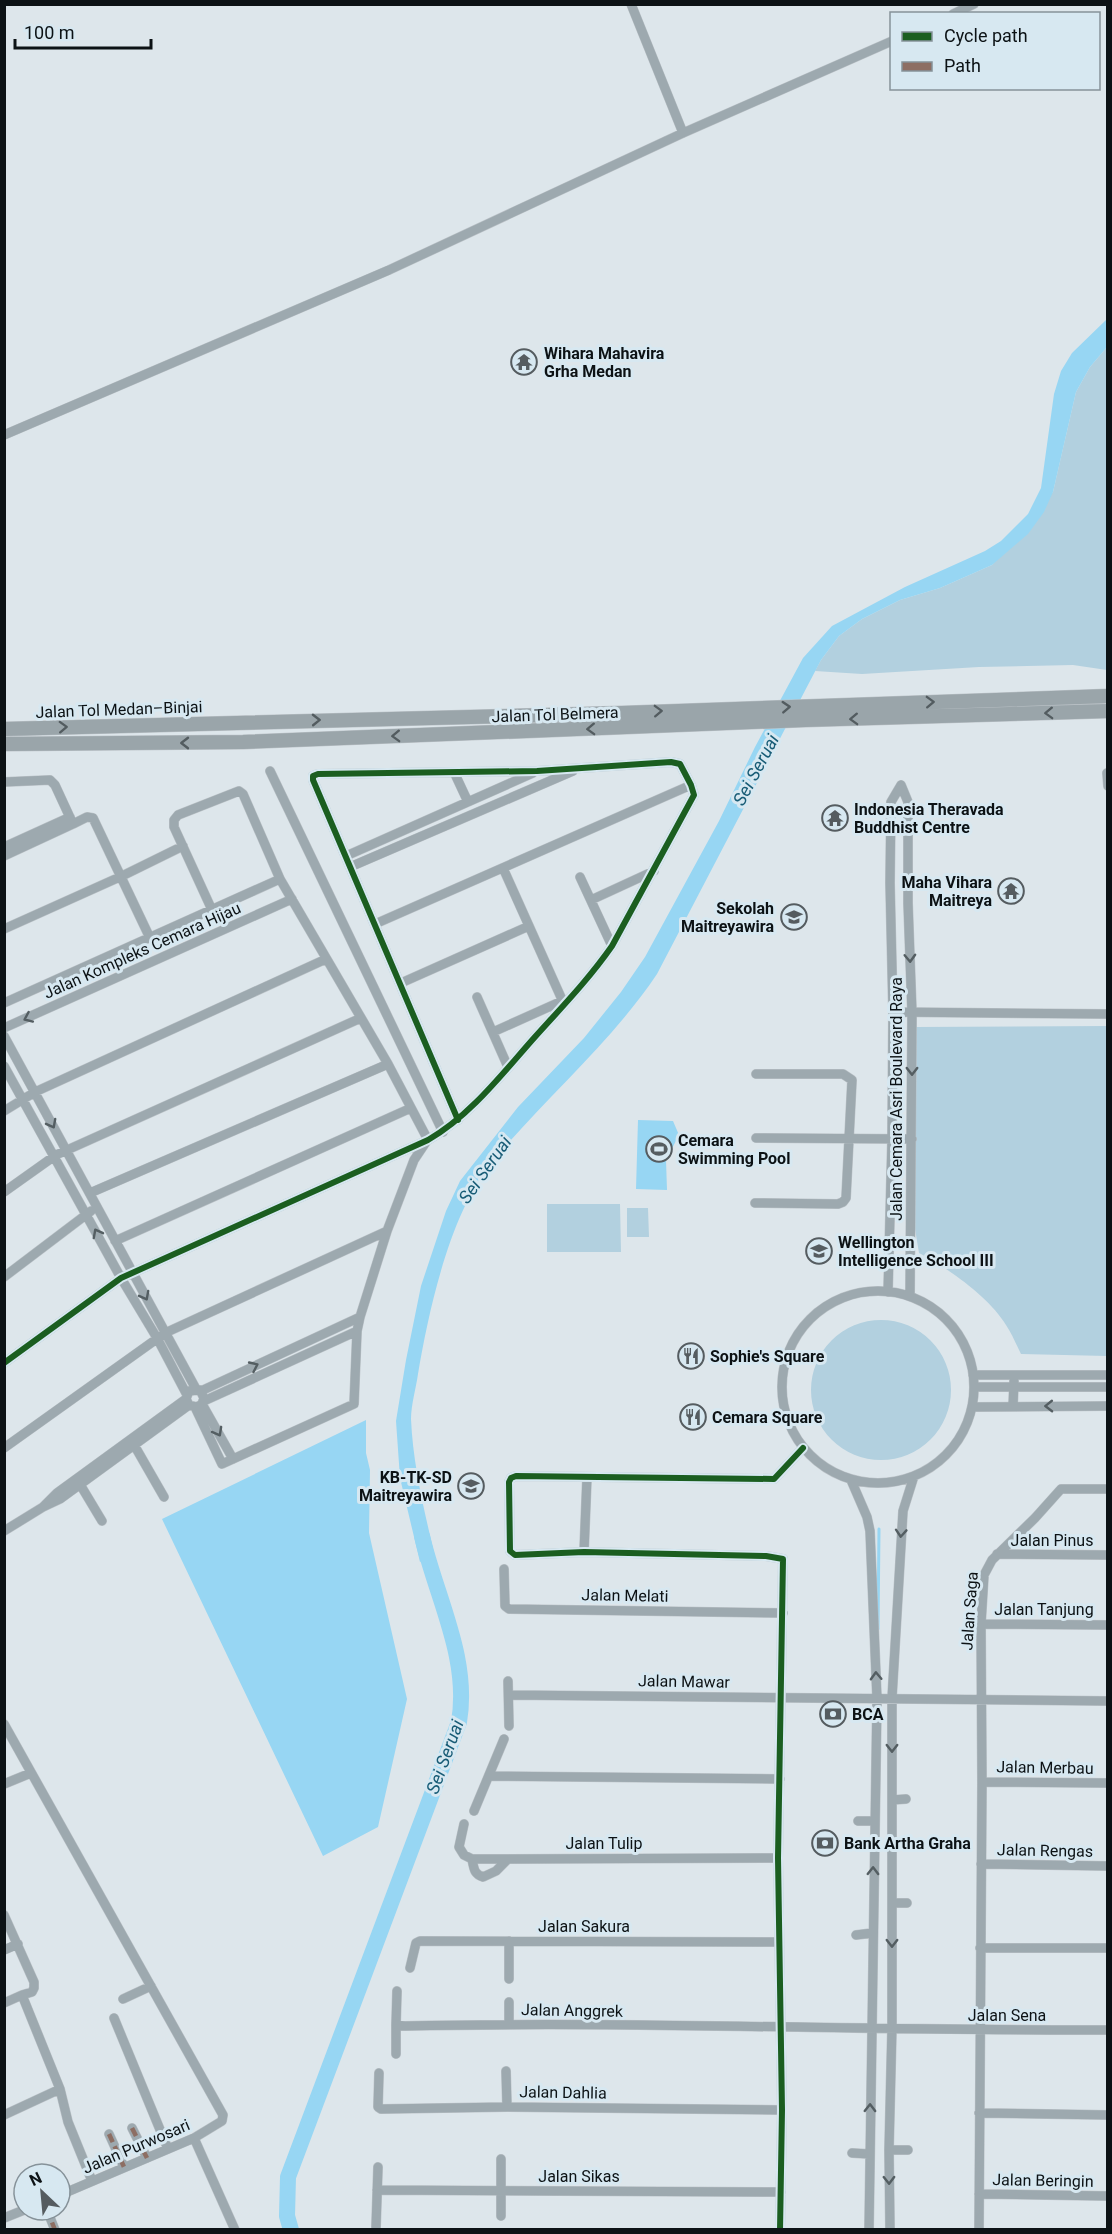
<svg xmlns="http://www.w3.org/2000/svg" width="1112" height="2234" font-family="Roboto,sans-serif">
  <style>
    .green { fill: #b2d0df }
    .water { fill: #97d6f3 }
    .lines { fill: none; stroke-linecap: round; stroke-linejoin: round }
    .stream { stroke: #97d6f3; stroke-width: 3 }
    .river { stroke: #97d6f3; stroke-width: 16 }
    .minor-casing { stroke: #bcc3c8; stroke-width: 10 }
    .highway-casing { stroke: #bcc3c8; stroke-width: 15 }
    .minor { stroke: #9da9af; stroke-width: 9 }
    .highway { stroke: #9aa5aa; stroke-width: 14 }
    .quiet { stroke: #8d6e63; stroke-width: 4.5; stroke-dasharray: 9 4.5; stroke-linecap: butt }
    .cycleway-casing { stroke: #d7e8f1; stroke-width: 10 }
    .cycleway { stroke: #1b5e20; stroke-width: 6 }
    .oneway { stroke: #535c60 }
    .oneway2 { stroke: #545e62 }
    .labels { text-anchor: middle; stroke-width: 6; stroke-linejoin: round; paint-order: stroke }
    .poi-label { font-size: 16px; font-weight: bold; fill: #0c1215; stroke: #d7e8f1; text-anchor: start }
    .street-label { font-size: 16px; fill: #0c1215; stroke: #d7e8f1 }
    .water-label { font-size: 18px; font-style: italic; fill: #185c76; stroke: #d7e8f1 }
  </style>
  <rect width="100%" height="100%" fill="#dde6eb"/>
  <path class="green" d="M1107,347V670L1073,665L979,667L862,674L815,671L821,660L839,636L862,619L900,600L940,588L992,565L1053,492L1076,392L1090,367Z
    M1107,1026V1356L1021,1354C1016,1344 1012,1334 1006,1325C989,1297 948,1268 919,1253L914,1223L915,1027Z
    M547,1204H620L621,1252H547Z
    M627,1208H648L649,1237H627Z
    M811 1390a70 70 0 1 1 140 0a70 70 0 1 1-140 0Z"/>
  <path class="water" d="M1107,319V347L1090,367L1076,392L1053,492L1044,512L1028,534L992,565L940,588L900,600L862,619L839,636L821,660L657,974C610,1044 546,1097 492,1162C450,1213 429,1309 418,1374C416,1388 411,1405 411,1419C413,1465 424,1509 434,1553L420,1562L400,1478L396,1421L406,1360L421,1286L446,1211L460,1181L518,1107L584,1038L621,992L645,957L719,821L755,747L803,658L832,626L905,587L985,551L1001,541L1028,514L1041,488L1054,394L1061,371L1072,353Z
    M638,1120L673,1121L679,1135L666,1160L667,1190L636,1189Z
    M366,1420V1453L370,1470L369,1533L407,1699L378,1827L323,1856L162,1519Z"/>
  <g class="lines">
    <path class="stream" d="M878,1629L879,1529"/>
    <path class="river" d="M291,2230L287,2216L288,2177L459,1722C470,1658 436,1597 422,1536"/>
    <g class="minor-casing">
      <path id="minor" d="M631,4L683,133
        M953,14L974,4
        M4,435L389,270L683,133L892,41
        M270,771L443,1132
        M454,772L468,802
        M1107,773L1108,786
        M4,782L50,780L55,785L73,824L87,817L93,818L150,938
        M901,785L908,802V903L912,1013L910,1296
        M4,847L70,817
        M4,856L73,824
        M346,856L533,773
        M350,867L573,771
        M503,868L564,1004
        M580,877L612,946
        M591,900L654,871
        M212,910L174,827V820L178,815L239,791L243,794L280,879L388,1064L428,1140
        M375,924L691,785
        M4,929L122,876L183,846
        M401,983L529,926
        M477,997L508,1067
        M4,1003L280,879
        M893,1012L1108,1014
        M4,1028L292,899
        M493,1032L562,1001
        M4,1036L196,1389
        M4,1066L121,1278L157,1338L187,1395
        M4,1111L35,1092L326,959
        M756,1138L912,1139
        M4,1192L56,1155L361,1018
        M90,1193L388,1064
        M755,1203L838,1204L843,1202L846,1198L852,1080L843,1074H756
        M115,1241L411,1108
        M4,1277L91,1211
        M782 1387a96 96 0 1 1 192 0a96 96 0 1 1-192 0Z
        M888,1292L892,1139L893,1012L890,883L891,802L901,785
        M4,1363L121,1278L428,1140C470,1116 502,1074 534,1038C561,1008 589,979 612,946L694,795L691,785L680,764L671,762L537,771L318,774L313,776V780L458,1120
        M973,1375H1108
        M974,1387H1108
        M201,1391L360,1317
        M204,1401L357,1331
        M202,1404L233,1459
        M195,1407L222,1464L354,1404L357,1331L360,1317L387,1231L414,1160L426,1142
        M972,1407L1108,1406
        M1013,1407L1014,1381
        M133,1443L164,1497
        M4,1448L165,1333L387,1231
        M851,1480L867,1517L870,1531L877,1699L869,2230
        M78,1481L102,1521
        M43,1507L57,1493L186,1399L189,1391L200,1390L204,1398L202,1404L197,1407L189,1405L186,1399
        M4,1531L43,1507L60,1499L189,1405
        M584,1552L587,1477
        M997,1554L1108,1555
        M504,1569L505,1606L509,1609L783,1613
        M981,1624L1108,1625
        M508,1681L509,1726
        M509,1695L1108,1701
        M4,1724L223,2115L222,2121L194,2138L60,2195
        M490,1776L780,1779
        M982,1782L1108,1783
        M4,1784L31,1773
        M892,1800L906,1799
        M474,1811L504,1739
        M858,1821H874
        M464,1824L459,1847L464,1855L472,1859L778,1858
        M472,1859C474,1869 474,1874 483,1877L496,1871L508,1859
        M981,1864L1108,1866
        M892,1903H907
        M4,1915L34,1982V1988L32,1992L22,1995L60,2089L68,2122L92,2181
        M856,1935L872,1933
        M980,1948H1108
        M4,1950L18,1944
        M410,1968L416,1943L420,1941L779,1942
        M509,1979V1941
        M397,1991L396,2025L405,2026C639,2021 873,2031 1108,2030
        M123,1999L151,1986
        M509,2002V2024
        M4,2003L22,1995
        M114,2018L168,2149
        M396,2054V2025
        M506,2071L507,2107
        M379,2073L378,2107L381,2109L507,2107L782,2110
        M979,2113L1108,2115
        M4,2115L60,2089
        M132,2128L147,2158
        M109,2134L124,2167
        M194,2138L235,2230
        M889,2150H908
        M852,2153L869,2154
        M501,2159V2216
        M377,2190L781,2192
        M979,2194L1108,2196
        M47,2210L55,2230
        M4,2218L24,2210
        M376,2227L378,2167
        M780,2230L782,2110L778,1858L783,1559L766,1556L584,1552L515,1555L510,1551L509,1482L511,1478L516,1476L774,1479L803,1448
        M890,2230L889,2150L892,2027V1698L903,1511L914,1476
        M979,2230L982,1782L981,1624L984,1575L992,1560L1035,1518L1061,1489H1108"/>
    </g>
    <g class="highway-casing">
      <path id="highway" d="M4,729L622,713L1108,696
        M4,744L243,742L805,720L1108,711"/>
    </g>
    <use href="#minor" class="minor"/>
    <use href="#highway" class="highway"/>
    <path class="quiet" d="M132,2128L147,2158
      M109,2134L124,2167
      M47,2210L55,2230"/>
    <g class="cycleway-casing">
      <path id="cycleway" d="M4,1363L121,1278L428,1140C470,1116 502,1074 534,1038C561,1008 589,979 612,946L694,795L691,785L680,764L671,762L537,771L318,774L313,776V780L458,1120
        M780,2230L782,2110L778,1858L783,1559L766,1556L584,1552L515,1555L510,1551L509,1482L511,1478L516,1476L774,1479L803,1448"/>
    </g>
    <use href="#cycleway" class="cycleway"/>
  </g>
  <defs><path id="oneway-chevron" d="M-2-3.5L2.5 0L-2 3.5" fill="none" stroke-width="1.6" stroke-linecap="round" stroke-linejoin="round" transform="scale(1.5)"/></defs>
  <g class="oneway">
    <use href="#oneway-chevron" transform="translate(930 702) rotate(-2)"/>
    <use href="#oneway-chevron" transform="translate(786 707) rotate(-3)"/>
    <use href="#oneway-chevron" transform="translate(658 711) rotate(-2)"/>
    <use href="#oneway-chevron" transform="translate(1049 713) rotate(178)"/>
    <use href="#oneway-chevron" transform="translate(854 719) rotate(178)"/>
    <use href="#oneway-chevron" transform="translate(316 720) rotate(-1)"/>
    <use href="#oneway-chevron" transform="translate(63 727) rotate(-2)"/>
    <use href="#oneway-chevron" transform="translate(591 729) rotate(178)"/>
    <use href="#oneway-chevron" transform="translate(396 736) rotate(178)"/>
    <use href="#oneway-chevron" transform="translate(185 743) rotate(180)"/>
  </g>
  <g class="oneway2">
    <use href="#oneway-chevron" transform="translate(910 958) rotate(88)"/>
    <use href="#oneway-chevron" transform="translate(28 1018) rotate(156)"/>
    <use href="#oneway-chevron" transform="translate(912 1071) rotate(90)"/>
    <use href="#oneway-chevron" transform="translate(52 1124) rotate(62)"/>
    <use href="#oneway-chevron" transform="translate(97 1233) rotate(-118)"/>
    <use href="#oneway-chevron" transform="translate(145 1296) rotate(62)"/>
    <use href="#oneway-chevron" transform="translate(254 1366) rotate(-25)"/>
    <use href="#oneway-chevron" transform="translate(1049 1406) rotate(179)"/>
    <use href="#oneway-chevron" transform="translate(218 1432) rotate(61)"/>
    <use href="#oneway-chevron" transform="translate(901 1533) rotate(94)"/>
    <use href="#oneway-chevron" transform="translate(876 1676) rotate(-92)"/>
    <use href="#oneway-chevron" transform="translate(892 1748) rotate(90)"/>
    <use href="#oneway-chevron" transform="translate(873 1871) rotate(-89)"/>
    <use href="#oneway-chevron" transform="translate(892 1943) rotate(90)"/>
    <use href="#oneway-chevron" transform="translate(870 2108) rotate(-89)"/>
    <use href="#oneway-chevron" transform="translate(889 2180) rotate(89)"/>
  </g>
  <defs>
    <g id="temple-ring" transform="scale(1.35)"><circle r="9.5" fill="#d7e8f1" stroke="#555c60" stroke-width="1.5"/><path d="M0-6L5-2H3V0L6.5 2.5H4V6H1.5V3h-3V6H-4V2.5H-6.5L-3 0V-2H-5Z" fill="#555c60"/></g>
    <g id="school-ring" transform="scale(1.35)"><circle r="9.5" fill="#d7e8f1" stroke="#555c60" stroke-width="1.5"/><path d="M0-5L7-2L0 1L-7-2ZM-4 1L0 2.5L4 1V4Q0 6-4 4Z" fill="#555c60"/></g>
    <g id="stadium-ring" transform="scale(1.35)"><circle r="9.5" fill="#d7e8f1" stroke="#555c60" stroke-width="1.5"/><path d="M0-5a6.5 5 0 1 0 0 10a6.5 5 0 1 0 0-10ZM-3.5-1.8h7v3.6h-7Z" fill="#555c60"/></g>
    <g id="restaurant-ring" transform="scale(1.35)"><circle r="9.5" fill="#d7e8f1" stroke="#555c60" stroke-width="1.5"/><path d="M-5-6h1v4h1v-4h1v4h1v-4h1v5L-1.5 .5V6h-2V.5L-5-1ZM5-6V6H3V1.5H1.5Q1.5-4 5-6Z" fill="#555c60"/></g>
    <g id="bank-ring" transform="scale(1.35)"><circle r="9.5" fill="#d7e8f1" stroke="#555c60" stroke-width="1.5"/><path d="M-6-4H6V4H-6ZM0-2.3a2.3 2.3 0 1 0 0 4.6a2.3 2.3 0 1 0 0-4.6Z" fill="#555c60"/></g>
  </defs>
  <g fill-rule="evenodd">
    <use href="#temple-ring" x="524" y="362"/>
    <use href="#temple-ring" x="835" y="818"/>
    <use href="#temple-ring" x="1011" y="891"/>
    <use href="#school-ring" x="794" y="917"/>
    <use href="#stadium-ring" x="659" y="1149"/>
    <use href="#school-ring" x="819" y="1251"/>
    <use href="#restaurant-ring" x="691" y="1356"/>
    <use href="#restaurant-ring" x="693" y="1417"/>
    <use href="#school-ring" x="471" y="1486"/>
    <use href="#bank-ring" x="833" y="1714"/>
    <use href="#bank-ring" x="825" y="1843"/>
  </g>
  <g class="labels">
    <g class="poi-label">
      <text x="544" y="359">Wihara Mahavira<tspan x="544" dy="18">Grha Medan</tspan></text>
      <text x="854" y="815">Indonesia Theravada<tspan x="854" dy="18">Buddhist Centre</tspan></text>
      <text x="992" y="888" text-anchor="end">Maha Vihara<tspan x="992" dy="18">Maitreya</tspan></text>
      <text x="774" y="914" text-anchor="end">Sekolah<tspan x="774" dy="18">Maitreyawira</tspan></text>
      <text x="678" y="1146">Cemara<tspan x="678" dy="18">Swimming Pool</tspan></text>
      <text x="838" y="1248">Wellington<tspan x="838" dy="18">Intelligence School III</tspan></text>
      <text x="710" y="1362">Sophie's Square</text>
      <text x="712" y="1423">Cemara Square</text>
      <text x="452" y="1483" text-anchor="end">KB-TK-SD<tspan x="452" dy="18">Maitreyawira</tspan></text>
      <text x="852" y="1720">BCA</text>
      <text x="844" y="1849">Bank Artha Graha</text>
    </g>
    <g class="street-label">
      <text transform="translate(119 709) rotate(-2)" y="6">Jalan Tol Medan–Binjai</text>
      <text transform="translate(555 714) rotate(-2)" y="6">Jalan Tol Belmera</text>
      <text transform="translate(142 950) rotate(-24)" y="6">Jalan Kompleks Cemara Hijau</text>
      <text transform="translate(896 1099) rotate(-90)" y="6">Jalan Cemara Asri Boulevard Raya</text>
      <text x="1052" y="1546">Jalan Pinus</text>
      <text transform="translate(625 1595) rotate(1)" y="6">Jalan Melati</text>
      <text x="1044" y="1615">Jalan Tanjung</text>
      <text transform="translate(969 1611) rotate(-86)" y="6">Jalan Saga</text>
      <text transform="translate(684 1681) rotate(1)" y="6">Jalan Mawar</text>
      <text transform="translate(1045 1767) rotate(1)" y="6">Jalan Merbau</text>
      <text x="604" y="1849">Jalan Tulip</text>
      <text transform="translate(1045 1850) rotate(1)" y="6">Jalan Rengas</text>
      <text x="584" y="1932">Jalan Sakura</text>
      <text transform="translate(572 2010) rotate(1)" y="6">Jalan Anggrek</text>
      <text x="1007" y="2021">Jalan Sena</text>
      <text transform="translate(563 2092) rotate(1)" y="6">Jalan Dahlia</text>
      <text transform="translate(136 2146) rotate(-23)" y="6">Jalan Purwosari</text>
      <text x="579" y="2182">Jalan Sikas</text>
      <text transform="translate(1043 2180) rotate(1)" y="6">Jalan Beringin</text>
    </g>
    <g class="water-label">
      <text transform="translate(756 770) rotate(-62)" y="6">Sei Seruai</text>
      <text transform="translate(485 1170) rotate(-55)" y="6">Sei Seruai</text>
      <text transform="translate(445 1757) rotate(-70)" y="6">Sei Seruai</text>
    </g>
  </g>
  <rect width="1112" height="2234" fill="none" stroke="#0c1215" stroke-width="12"/>
  <rect x="890" y="12" width="210" height="78" fill="#d7e8f1" stroke="#869299" stroke-width="1.5"/>
  <rect x="902" y="32" width="30" height="9" fill="#1b5e20" stroke="#869299" stroke-width="1.5"/>
  <text x="944" y="42" font-size="18" fill="#0c1215">Cycle path</text>
  <rect x="902" y="62" width="30" height="9" fill="#8d6e63" stroke="#869299" stroke-width="1.5"/>
  <text x="944" y="72" font-size="18" fill="#0c1215">Path</text>
  <g transform="translate(42 2192) rotate(334)"><circle r="28" fill="#d7e8f1" stroke="#869299" stroke-width="1.5"/>
  <path d="M0-4.5L10 22L0 15L-10 22Z" fill="#555c60"/>
  <text y="-9" font-size="16" font-weight="bold" text-anchor="middle" fill="#0c1215">N</text>
  </g>
  <path d="M15 39v9h136v-9" fill="none" stroke="#0c1215" stroke-width="3"/>
  <text x="24" y="39" font-size="18" fill="#0c1215" stroke="#d7e8f1" stroke-width="4.5" paint-order="stroke">100 m</text>
</svg>
